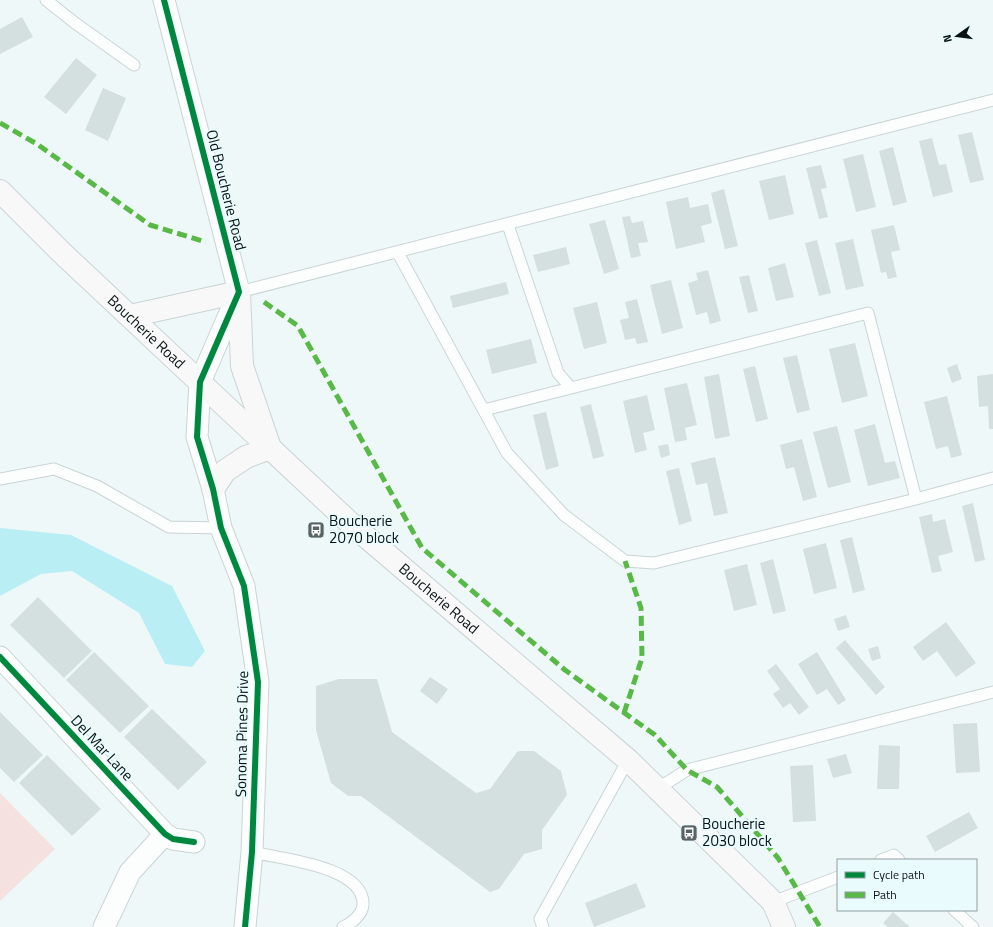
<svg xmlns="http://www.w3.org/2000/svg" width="993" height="927" font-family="'Titillium Web',sans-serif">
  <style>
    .green { fill: #f5e2e0 }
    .water { fill: #baeef5 }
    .building { fill: #d4dfe0 }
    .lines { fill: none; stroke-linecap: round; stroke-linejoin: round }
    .service-casing { stroke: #cad4d5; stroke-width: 13 }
    .minor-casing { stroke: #cad4d5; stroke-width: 23 }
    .secondary-casing { stroke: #cad4d5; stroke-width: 24 }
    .service { stroke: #fcfefe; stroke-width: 11 }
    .minor { stroke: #fcfefe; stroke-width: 21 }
    .secondary { stroke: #f9f8f8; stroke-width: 22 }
    .quiet { stroke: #58b947; stroke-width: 5; stroke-dasharray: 10 5; stroke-linecap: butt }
    .cycleway-casing { stroke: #e9fbfd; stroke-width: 8 }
    .cycleway { stroke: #00873e; stroke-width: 6 }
    .labels { text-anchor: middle; stroke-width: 4; stroke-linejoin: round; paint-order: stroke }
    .street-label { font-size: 15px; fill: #091315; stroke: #e9fbfd }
    .poi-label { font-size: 15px; fill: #091315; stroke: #e9fbfd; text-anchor: start }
  </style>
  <rect width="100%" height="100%" fill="#eef8f8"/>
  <path class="green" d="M0,793L55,849L0,901Z"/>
  <path class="water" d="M0,528L71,535L172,586L205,651L192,667L165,664L139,613L72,571L41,574L0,596Z"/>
  <path class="building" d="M22,17L33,37L0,54V29Z
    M76,58L97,75L66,114L44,97Z
    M103,88L126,98L108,141L85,130Z
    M972,132L984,180L970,183L958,135Z
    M932,138L939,165L946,164L953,192L933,197L919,141Z
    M893,147L907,202L893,206L879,151Z
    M863,154L876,207L856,212L843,159Z
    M821,165L827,188L821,189L828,217L819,219L806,168Z
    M785,175L794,214L769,220L759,181Z
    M724,189L738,246L725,249L711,193Z
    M688,197L690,208L708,204L712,223L701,226L705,242L676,249L666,202Z
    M630,216L632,223L643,221L648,242L638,243L641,256L631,258L622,217Z
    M605,220L619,269L604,274L589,224Z
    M894,225L900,250L891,252L897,277L888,279L886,272L881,273L871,230Z
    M853,239L864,286L846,290L835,243Z
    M817,240L831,293L819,296L805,243Z
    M566,247L570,264L538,272L533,255Z
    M785,263L794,297L776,301L768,268Z
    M708,270L721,321L710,324L707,312L696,315L688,283L698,280L696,273Z
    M749,275L758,311L748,313L739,277Z
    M671,280L683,328L662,334L650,285Z
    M506,282L509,294L453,308L450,296Z
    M637,299L648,342L637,344L635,338L625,340L620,320L629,318L625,302Z
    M597,302L607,343L584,349L573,308Z
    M531,339L537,363L492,374L486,350Z
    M855,343L868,396L842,403L829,349Z
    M797,355L810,410L797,413L783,358Z
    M957,364L962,379L952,383L947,368Z
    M755,366L768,419L756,422L743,369Z
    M719,374L730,436L715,439L704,377Z
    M993,374V429H989L988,406L979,407L977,376Z
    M687,383L697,425L685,428L687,440L675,442L664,388Z
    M647,395L655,430L643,433L647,450L635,453L623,401Z
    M947,396L962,455L951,458L948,446L936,449L924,402Z
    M591,404L604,456L593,459L580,407Z
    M546,412L559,466L546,470L533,415Z
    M875,424L885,463L895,461L900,478L868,486L854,430Z
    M837,426L851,482L828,488L813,432Z
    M802,439L817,497L803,501L794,467L786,469L780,445Z
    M668,444L670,455L661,458L658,446Z
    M715,457L728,513L714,516L707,483L696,485L691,463Z
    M679,468L692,521L679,525L666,471Z
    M973,503L985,560L975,562L962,506Z
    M932,514L933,522L945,519L953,552L938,556L942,571L932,573L919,517Z
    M852,537L865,590L853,593L840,540Z
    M826,543L837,588L814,594L803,549Z
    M773,559L786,611L773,614L760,563Z
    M747,564L757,605L734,611L724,570Z
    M38,597L92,651L64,678L10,625Z
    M846,615L850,627L838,631L834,619Z
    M946,622L976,663L956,677L937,651L923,661L913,647Z
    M845,640L885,687L876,695L836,648Z
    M878,646L881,658L872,661L868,649Z
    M94,652L149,706L120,733L66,680Z
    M817,652L846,700L838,705L827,689L817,695L798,664Z
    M776,664L809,707L799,715L790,703L783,708L773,694L780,689L767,671Z
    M430,677L448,689L437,704L420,691Z
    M339,679H377L392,732L476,793L490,789L517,752L520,751H534L561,771L567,795L542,830V849L524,854L499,889L490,892L361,796H348L331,783L316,730V686Z
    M152,709L207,762L178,790L124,737Z
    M0,712L43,755L14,782L0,768Z
    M977,723L980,772L956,773L953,724Z
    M879,745L900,746L899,789H877Z
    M846,754L852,773L833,778L827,759Z
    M47,755L101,809L72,836L19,783Z
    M813,765L816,821L793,822L790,766Z
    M969,812L978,828L935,852L926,836Z
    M636,883L646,907L594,927L585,903Z
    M893,912L910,927H888L883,923Z"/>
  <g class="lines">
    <g class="service-casing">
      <path id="service" d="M46,0L75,23L134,65
        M508,225L558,373L571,388L868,313L916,499
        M398,253L507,453L564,515L625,561L654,563L916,499L993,478
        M239,292L993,100
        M484,410L571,388
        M0,479L54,469L97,486L169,527L221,528
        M657,789L687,770L993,692
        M252,852C280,859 365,866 363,905C362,915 351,924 343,927
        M881,860L894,855L899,860
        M773,902L838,877
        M954,910L973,927
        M543,927L540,919L628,760"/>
    </g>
    <g class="minor-casing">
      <path id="minor" d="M164,0L239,292L200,382L197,437L213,489L221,528L244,586L258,682L252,852L245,927
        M0,657L165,834L173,839L194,842
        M104,927L130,872L165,834"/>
    </g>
    <g class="secondary-casing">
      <g id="secondary">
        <path id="s1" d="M0,191L61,252L350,523L628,760L773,902L784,927"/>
        <path d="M130,316L239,292L242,366L269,445"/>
        <path d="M213,489L225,471L246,457L270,448"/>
      </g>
    </g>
    <use href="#service" class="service"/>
    <use href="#minor" class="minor"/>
    <use href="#secondary" class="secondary"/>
    <path class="quiet" d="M0,123L37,144L150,225L206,242
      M264,302L298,326L422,548L565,670L655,735L687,770L717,787L778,858L820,927
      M624,713L642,658L641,608L625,561"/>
    <g class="cycleway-casing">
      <path id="cycleway" d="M164,0L239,292L200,382L197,437L213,489L221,528L244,586L258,682L252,852L245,927
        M0,657L165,834L173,839L194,842"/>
    </g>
    <use href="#cycleway" class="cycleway"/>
  </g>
  <defs>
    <g id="bus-square" transform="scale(0.9)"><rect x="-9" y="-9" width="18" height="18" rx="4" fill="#596364" stroke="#e9fbfd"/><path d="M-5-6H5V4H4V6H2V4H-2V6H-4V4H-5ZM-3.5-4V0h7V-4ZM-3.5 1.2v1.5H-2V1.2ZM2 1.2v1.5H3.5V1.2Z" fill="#fff"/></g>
  </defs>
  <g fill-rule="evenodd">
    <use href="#bus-square" x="316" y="530"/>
    <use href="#bus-square" x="689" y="833"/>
  </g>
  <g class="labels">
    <g class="street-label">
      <text transform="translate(226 190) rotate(76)" y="5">Old Boucherie Road</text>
      <text dy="5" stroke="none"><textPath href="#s1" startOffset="203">Boucherie Road</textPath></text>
      <text dy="5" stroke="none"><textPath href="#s1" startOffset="599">Boucherie Road</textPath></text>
      <text transform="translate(242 734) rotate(-89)" y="5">Sonoma Pines Drive</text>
      <text transform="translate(102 748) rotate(47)" y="5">Del Mar Lane</text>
    </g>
    <g class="poi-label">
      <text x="329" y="526">Boucherie<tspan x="329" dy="17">2070 block</tspan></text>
      <text x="702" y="829">Boucherie<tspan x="702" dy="17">2030 block</tspan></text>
    </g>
  </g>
  <rect x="837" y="859" width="140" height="52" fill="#e9fbfd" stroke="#8f9ea0"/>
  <rect x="845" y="872" width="20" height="6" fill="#00873e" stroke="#8f9ea0"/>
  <text x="873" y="879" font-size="12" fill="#091315">Cycle path</text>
  <rect x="845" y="892" width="20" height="6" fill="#58b947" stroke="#8f9ea0"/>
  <text x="873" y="899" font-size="12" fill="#091315">Path</text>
  <g transform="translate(957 36) rotate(256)" stroke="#e9fbfd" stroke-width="3" paint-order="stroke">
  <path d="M0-3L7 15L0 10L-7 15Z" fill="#091315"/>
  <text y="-6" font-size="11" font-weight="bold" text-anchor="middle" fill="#091315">N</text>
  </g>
</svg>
